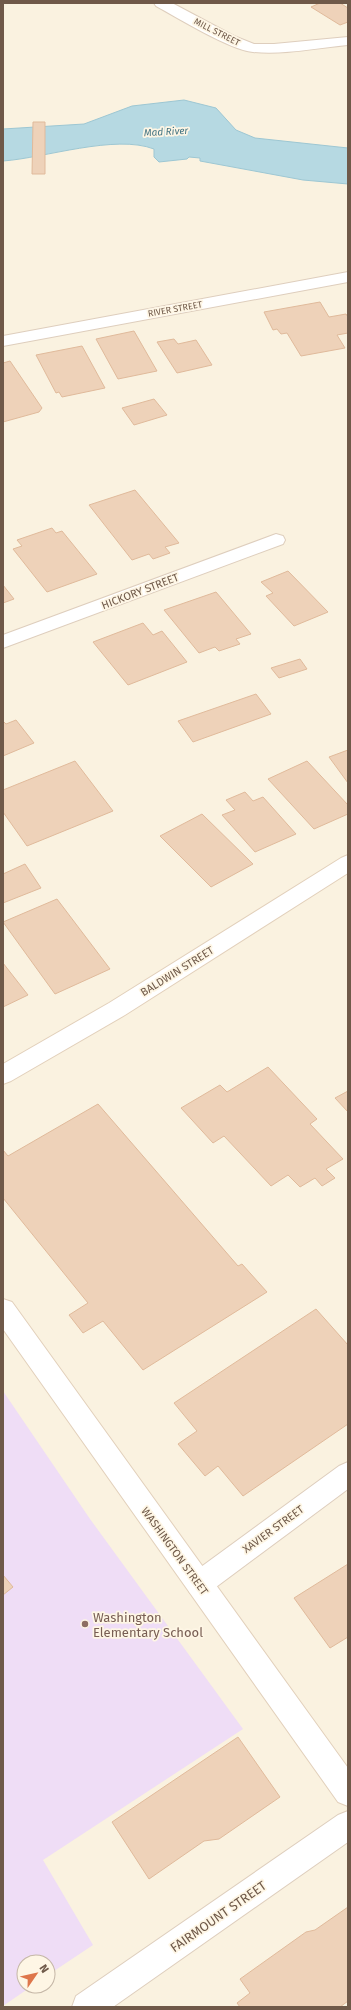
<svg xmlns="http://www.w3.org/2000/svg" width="351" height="2010" font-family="'Fira Sans',sans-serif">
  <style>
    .education { fill: #efddf6 }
    .water { fill: #b6d9e2; stroke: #9dc7d3 }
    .building { fill: #eed2b9; stroke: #e0ba9b }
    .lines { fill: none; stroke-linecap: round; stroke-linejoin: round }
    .street-casing { stroke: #decebd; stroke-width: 2 }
    .secondary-casing { stroke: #e2d0bb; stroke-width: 2 }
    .street { fill: #fff; fill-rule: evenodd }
    .secondary { fill: #fff; fill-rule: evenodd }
    .education-dot { fill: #8d6e63; stroke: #fef6e5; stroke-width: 1.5 }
    .labels { text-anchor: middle; stroke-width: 3.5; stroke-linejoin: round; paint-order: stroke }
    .far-street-label { font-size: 9px; fill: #6f5949; stroke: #fef6e5 }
    .far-water-label { font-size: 10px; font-style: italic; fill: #447482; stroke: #fef6e5 }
    .street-label { font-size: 11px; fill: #6f5949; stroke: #fef6e5 }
    .near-education-label { font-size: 13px; fill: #785e54; stroke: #fef6e5; text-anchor: start }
    .near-street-label { font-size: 13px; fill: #6f5949; stroke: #fef6e5 }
  </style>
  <rect width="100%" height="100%" fill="#faf2e0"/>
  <path class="education" d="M3,1391L90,1519L243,1729L43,1860L93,1945L48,1975V1962H24V1986H32L3,2006Z"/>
  <path class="water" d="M184,100L216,108L236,130L255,138L348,148V184L303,180L200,161V158L189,157L187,159L159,162L154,157V149C115,134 45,158 3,161V129L84,124L132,106Z"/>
  <path class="building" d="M320,3H340L348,8V22L340,25L311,7Z
    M33,122H45V174H32Z
    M320,302L329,317L346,314L348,317V333L337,335L345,348L301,356L287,333L281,334L277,329L273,330L264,312Z
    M134,331L157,371L118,379L96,339Z
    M174,339L178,344L196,340L212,365L177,373L157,342Z
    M82,346L105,388L62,397L59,392L56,393L36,355Z
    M10,361L42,408L39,412L3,422V363Z
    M154,399L167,415L134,425L122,408Z
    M135,490L179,543L165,547L170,553L153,559L149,554L132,560L89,505Z
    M52,528L56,533L62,531L97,574L47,592L13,549L22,546L17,540Z
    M288,571L328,612L294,626L266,596L273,593L261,582Z
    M3,585L14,599L3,603Z
    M216,592L251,634L236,639L240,644L219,651L215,647L199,653L164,610Z
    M143,623L153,635L162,631L187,662L128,685L93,642Z
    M300,659L307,669L279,678L271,668Z
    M256,694L271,714L193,742L178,721Z
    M16,720L34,743L3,756V721L6,724Z
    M348,750V783L329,757Z
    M75,761L113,811L27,846L3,812V790Z
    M307,761L348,805V814L314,829L268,779Z
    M245,792L253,801L263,797L296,834L255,852L222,815L235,810L226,800Z
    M202,814L253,864L211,887L160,836Z
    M25,864L41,888L3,903V874Z
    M57,899L110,969L55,994L3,922Z
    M3,963L28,995L3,1007Z
    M268,1067L317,1119L310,1124L343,1159L326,1169L335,1178L322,1186L315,1178L300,1187L288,1175L271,1186L224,1136L213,1143L181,1108L220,1085L227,1092Z
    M348,1091V1112L335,1098Z
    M98,1104L238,1266L242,1264L267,1292L143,1370L103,1321L83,1333L69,1315L88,1303L3,1198V1150L8,1156Z
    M316,1309L348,1345V1424L243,1496L218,1466L205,1476L178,1444L197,1431L174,1403Z
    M348,1564V1637L330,1648L294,1598Z
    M3,1575L13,1587L3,1595Z
    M238,1737L280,1797L219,1839L204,1841L149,1879L112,1822Z
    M348,1907V2001L340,2007H240L237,2003L250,1993L240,1979L306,1932L315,1930Z"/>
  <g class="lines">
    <g class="street-casing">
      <path id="street" d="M154,3H172L234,36L254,44H274L348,37V45C317,48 284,55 253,52C230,50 178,18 156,6Z
        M348,272V282L3,346V336Z
        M276,534L283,536L285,540L283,544L3,648V635Z
        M348,1462V1489L208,1593L199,1596L190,1593L186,1584L190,1575L339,1466Z
        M348,1811V1842L113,2007H72L76,1996L338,1815Z"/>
    </g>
    <g class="secondary-casing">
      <path id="secondary" d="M348,855V873L125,1015L11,1081L3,1084V1064L109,1003L341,858Z
        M3,1299L12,1302L348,1768V1806L338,1802L3,1329Z"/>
    </g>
    <use href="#street" class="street"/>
    <use href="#secondary" class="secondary"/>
  </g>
  <circle class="education-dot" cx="85" cy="1624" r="4"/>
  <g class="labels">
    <g class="far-street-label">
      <text transform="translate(217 32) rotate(27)" y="3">MILL STREET</text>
      <text transform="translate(175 309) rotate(-10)" y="3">RIVER STREET</text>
    </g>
    <g class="far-water-label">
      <text transform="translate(166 131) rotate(-3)" y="4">Mad River</text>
    </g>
    <g class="street-label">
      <text transform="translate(140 591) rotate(-21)" y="4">HICKORY STREET</text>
      <text transform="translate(177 971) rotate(-32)" y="4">BALDWIN STREET</text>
      <text transform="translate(273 1529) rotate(-36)" y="4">XAVIER STREET</text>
      <text transform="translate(175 1551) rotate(54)" y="4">WASHINGTON STREET</text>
    </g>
    <g class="near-education-label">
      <text x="93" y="1622">Washington<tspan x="93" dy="15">Elementary School</tspan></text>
    </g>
    <g class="near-street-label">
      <text transform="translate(218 1916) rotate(-35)" y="5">FAIRMOUNT STREET</text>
    </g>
  </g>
  <rect width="351" height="2010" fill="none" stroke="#6f5949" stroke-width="8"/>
  <g transform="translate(36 1974) rotate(56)"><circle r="19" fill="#fef6e5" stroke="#c5b7a7"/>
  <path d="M0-3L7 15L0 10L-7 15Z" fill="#de764b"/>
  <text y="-6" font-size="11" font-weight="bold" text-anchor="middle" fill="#6f5949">N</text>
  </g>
</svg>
